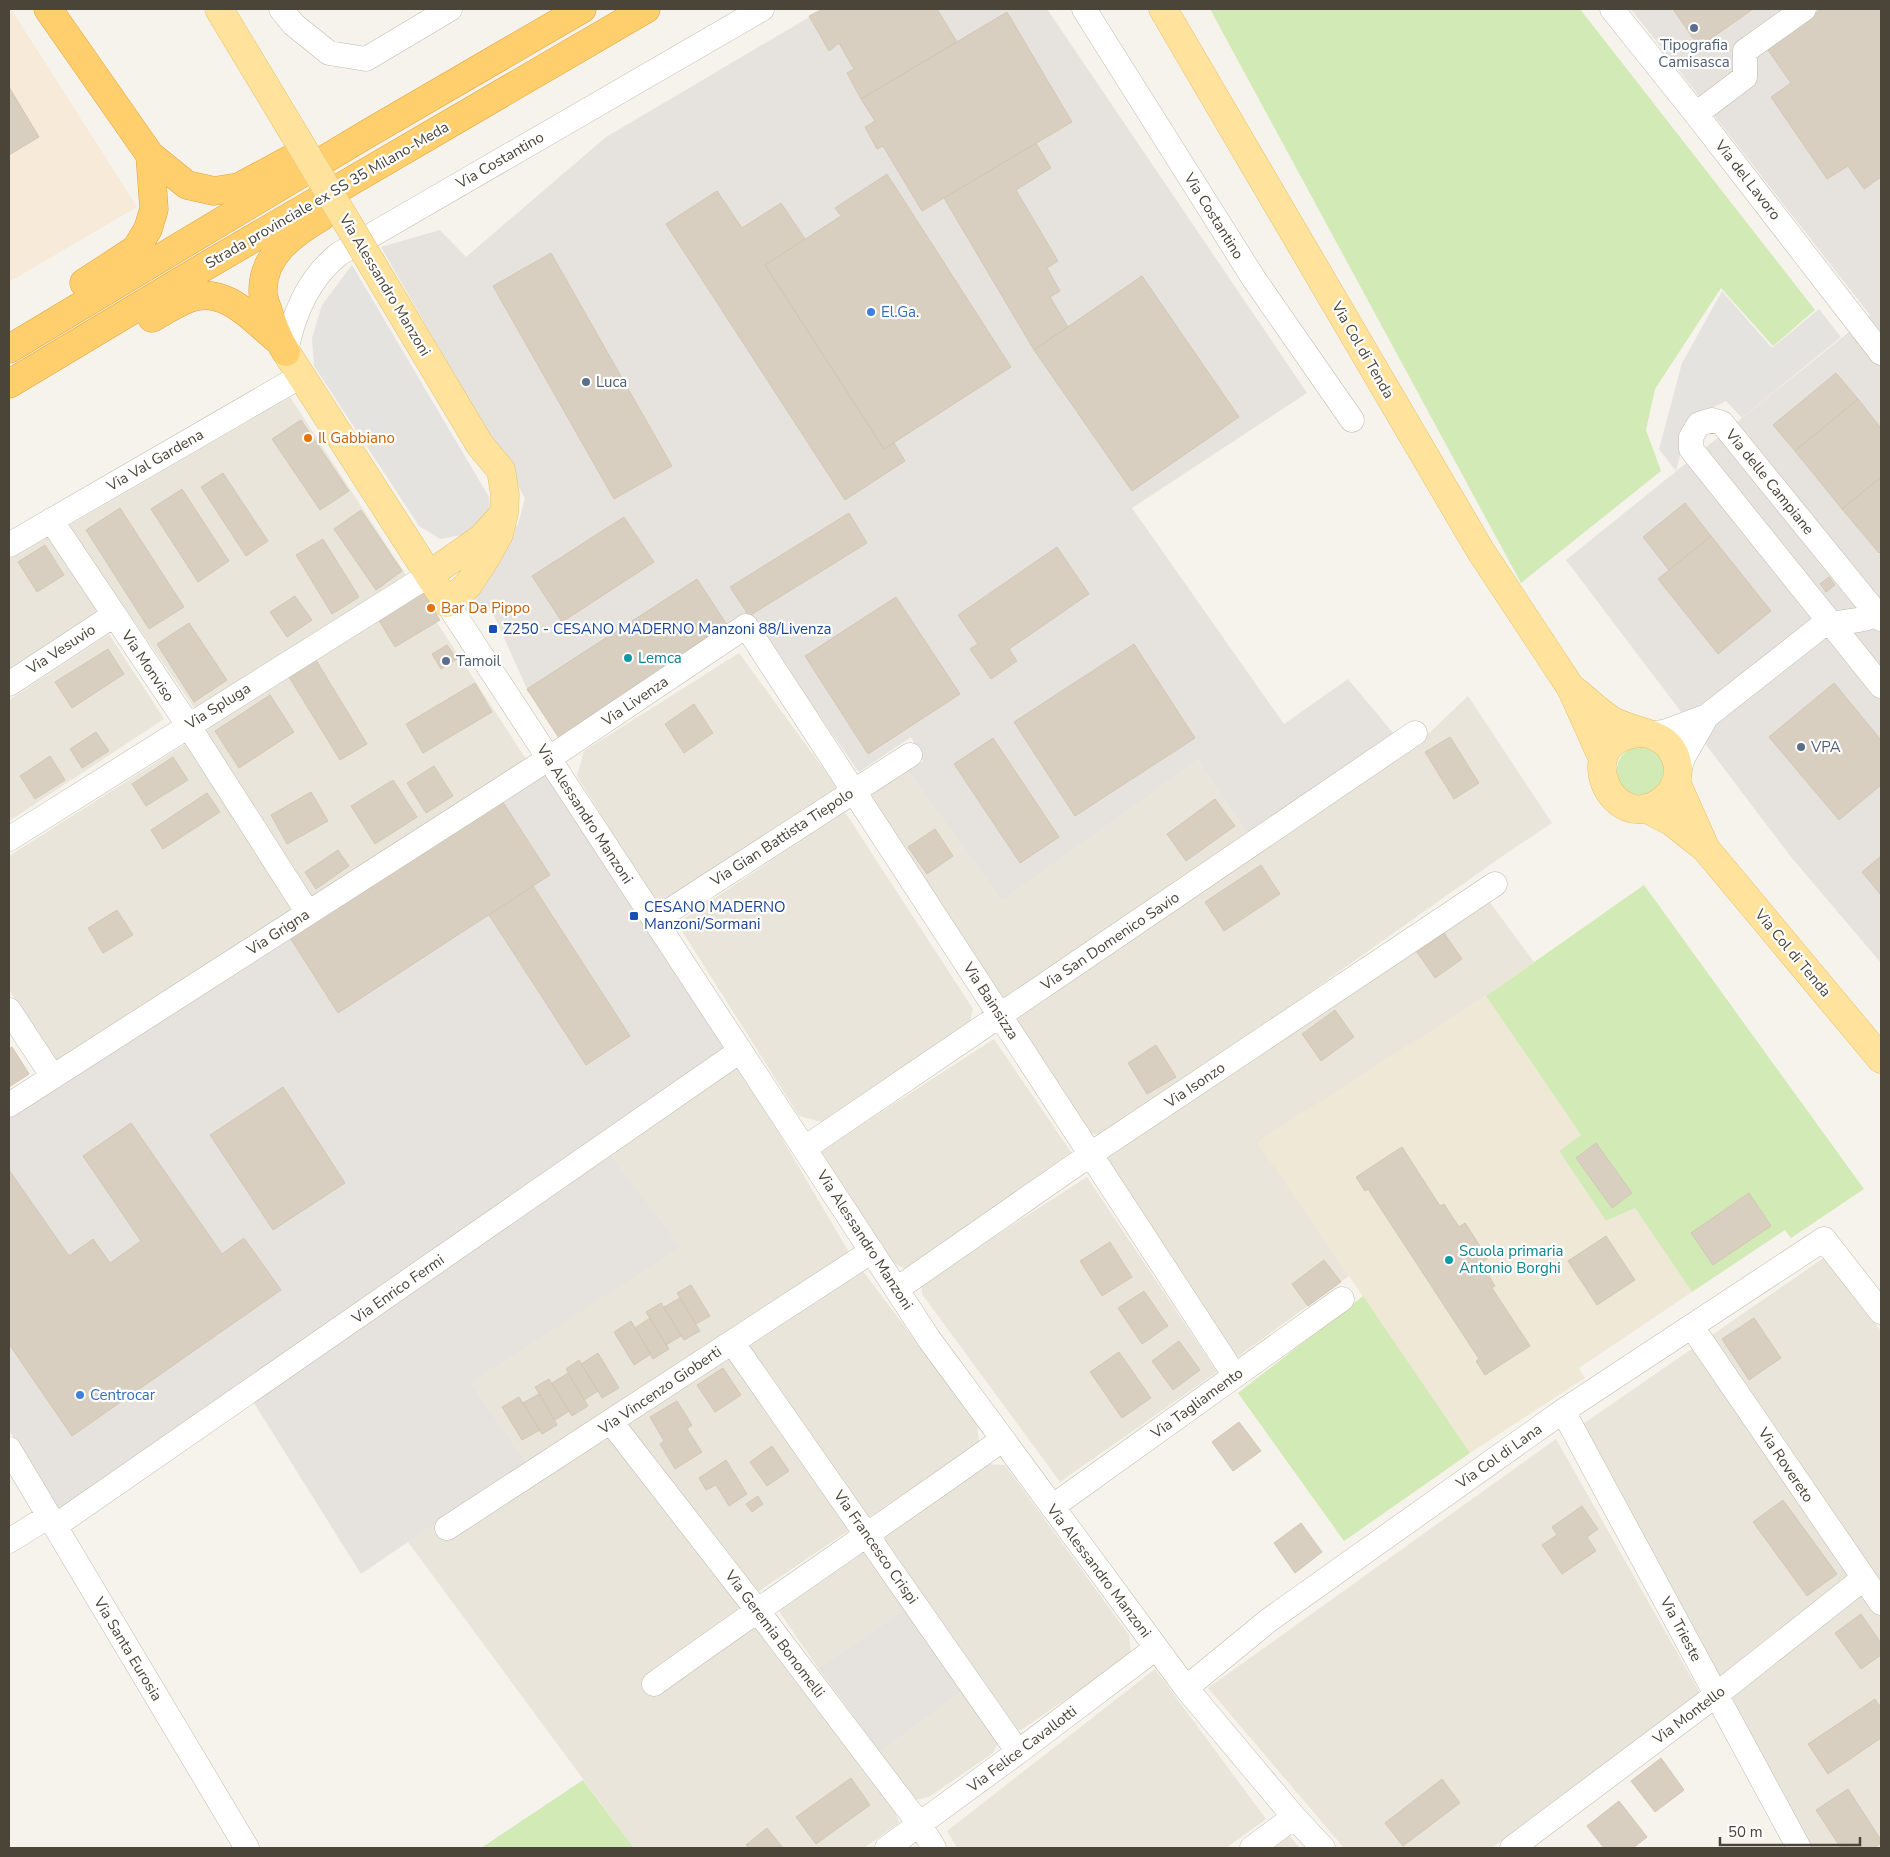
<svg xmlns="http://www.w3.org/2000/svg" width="1890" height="1857" font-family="'Nunito Sans',sans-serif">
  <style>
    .residential { fill: #eae5da }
    .commercial { fill: #f7ead8 }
    .industrial { fill: #e6e2dd }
    .education { fill: #efe8d6 }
    .green { fill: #d2eab5 }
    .parking { fill: #e5e3e0 }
    .building { fill: #d8cfc1; stroke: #d3c7b4 }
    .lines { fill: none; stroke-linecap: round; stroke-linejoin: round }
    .minor-casing { stroke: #c2bbae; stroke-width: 25 }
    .major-casing { stroke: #e6c16a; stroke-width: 29 }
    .highway-casing { stroke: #e0a43c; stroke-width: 29 }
    .minor { stroke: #fff; stroke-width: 24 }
    .major { stroke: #ffe39c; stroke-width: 28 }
    .highway { stroke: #ffcf6e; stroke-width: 28 }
    .major-bridge-casing { stroke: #e6c16a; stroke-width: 29; stroke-linecap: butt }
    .major-bridge { stroke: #ffe39c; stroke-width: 28 }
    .service-dot { fill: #5c6f8a; stroke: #fff; stroke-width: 2 }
    .shop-dot { fill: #3f7fe0; stroke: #fff; stroke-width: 2 }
    .food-dot { fill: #e8710a; stroke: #fff; stroke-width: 2 }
    .transit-dot { fill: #1a4fb4; stroke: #fff; stroke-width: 2 }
    .culture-dot { fill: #0f9aa8; stroke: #fff; stroke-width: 2 }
    .labels { text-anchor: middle; stroke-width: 4.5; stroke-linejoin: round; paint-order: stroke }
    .service-label { font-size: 15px; fill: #4e5e75; stroke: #fff; text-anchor: start }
    .street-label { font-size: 15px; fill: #4b4439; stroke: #fff }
    .shop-label { font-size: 15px; fill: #366cbe; stroke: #fff; text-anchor: start }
    .food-label { font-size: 15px; fill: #c56008; stroke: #fff; text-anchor: start }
    .transit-label { font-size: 15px; fill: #164399; stroke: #fff; text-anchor: start }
    .culture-label { font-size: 15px; fill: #0d838f; stroke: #fff; text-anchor: start }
  </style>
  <rect width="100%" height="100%" fill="#f6f3ec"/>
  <path class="residential" d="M290,397L526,759L55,1065L9,990V856L209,729L68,526Z
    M47,535L99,614L9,669V558Z
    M109,634L164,719L9,821V700Z
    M739,653L839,790L658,907L577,776L584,751Z
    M1468,696L1552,823L1504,855L1105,1137L1086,1131L1012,1018L1409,752Z
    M1198,760L1249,836L1001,1000L865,797L907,770L1002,901Z
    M845,812L973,1009L970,1022L822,1122L799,1116L677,923Z
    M1489,901L1534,962L1486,996L1258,1142L1349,1276L1236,1358L1104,1160Z
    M994,1039L1071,1152L907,1270L890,1261L821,1151Z
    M737,1062L850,1254L977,1422L979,1443L756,1593L894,1808L899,1823L864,1848H634L408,1542L526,1462L471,1383L679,1247L608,1152Z
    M1087,1177L1217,1372L1060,1482L922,1294V1283Z
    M1825,1257L1881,1331V1848H1810L1580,1426Z
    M1556,1439L1700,1693L1492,1848H1344L1208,1688Z
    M985,1464L1005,1465L1129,1635L1131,1655L1021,1730L1009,1727L883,1537Z
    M863,1544L908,1607L818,1668L774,1604Z
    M1155,1669L1266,1819L1226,1848H957L947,1831Z
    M964,1690L998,1742L993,1753L929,1797L916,1800L880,1752Z
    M1288,1834L1300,1848H1268Z"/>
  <path class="commercial" d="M9,9H11L137,207L9,282Z"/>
  <path class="industrial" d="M823,9H1047L1307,393L1132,508L1284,724L1348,679L1394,734L1249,836L1198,760L1002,901L907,770L923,761L911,737L859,772L749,616L559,738L527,689L491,609H465L502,546L518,524L525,498L381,247L440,230L466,257L606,137Z
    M1631,9H1881V963L1791,857L1566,560L1870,315Z
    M546,770L728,1049L58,1512L9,1430V1116Z
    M608,1152L680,1247L471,1383L526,1462L361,1574L254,1403Z
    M908,1607L964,1690L880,1752L818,1668Z"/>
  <path class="education" d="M1486,996L1581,1135L1559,1151L1606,1221L1635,1208L1692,1292L1579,1368L1585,1378L1470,1453L1257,1142Z"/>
  <path class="green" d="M1210,9H1580L1815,310L1773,346L1721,288L1655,389L1646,430L1661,471L1521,583Z
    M1646,746L1655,749L1666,762L1663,787L1641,798C1636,796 1630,795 1626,792C1612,781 1614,755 1631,749C1635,747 1641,747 1646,746Z
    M1644,885L1864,1189L1791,1238L1785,1230L1692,1292L1635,1208L1606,1221L1559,1151L1581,1135L1486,996Z
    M1363,1296L1470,1453L1344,1541L1238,1393Z
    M583,1780L634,1848H481Z"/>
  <path class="parking" d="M352,265L489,497L490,516L462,535L440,539L419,526L314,366L312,338L322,305Z
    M1722,291L1772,348L1819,309L1841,337L1742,418L1726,401L1690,419L1676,471L1659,449L1682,363Z"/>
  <path class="building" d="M823,9H937L957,42L861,99L847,73L854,69L839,43L829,51L809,16Z
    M1673,9H1753L1699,47Z
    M1822,9H1881V177L1864,189L1848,166L1827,179L1771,97L1791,83L1766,47Z
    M1007,12L1072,122L922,211L883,146L877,149L865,127L875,121L861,99Z
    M9,87L39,137L9,155Z
    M1036,143L1051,168L1016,190L1058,261L1047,268L1060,291L1050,297L1068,327L1034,350L944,198Z
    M887,174L1011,367L884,449L765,265L841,216L835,208Z
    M717,191L742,228L781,203L805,239L765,265L884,449L894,443L905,461L845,500L666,224Z
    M551,253L672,466L614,499L493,286Z
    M1142,276L1239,417L1132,491L1034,350Z
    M1836,373L1858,399L1795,451L1773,425Z
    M1858,399L1881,428V477L1842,509L1795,451Z
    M301,420L349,491L320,510L272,439Z
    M223,473L268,541L246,556L201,487Z
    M1881,477V551L1879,553L1842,509Z
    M182,489L229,561L198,582L151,509Z
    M1685,503L1711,536L1669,570L1643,537Z
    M120,508L184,607L149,629L86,530Z
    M361,510L402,571L376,590L334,529Z
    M849,513L867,543L749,616L730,587Z
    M624,517L654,562L562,622L532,576Z
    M1711,536L1771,611L1718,654L1658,579Z
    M323,539L359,597L332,614L296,555Z
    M45,545L64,575L37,592L18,562Z
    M1057,547L1089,594L1009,649L1017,661L991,679L970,649L978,644L958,615Z
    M1829,577L1835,585L1826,592L1820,584Z
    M697,579L729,628L559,738L527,689Z
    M423,592L440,620L395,647L378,619Z
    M295,596L312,620L287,637L270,612Z
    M896,597L960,694L868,754L805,656Z
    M189,623L227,680L194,702L157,644Z
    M1134,644L1195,738L1075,816L1014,722Z
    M447,645L457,659L441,669L432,654Z
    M108,649L124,674L72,708L55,682Z
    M316,660L367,744L340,760L289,677Z
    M475,683L492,712L423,753L406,724Z
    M1834,683L1881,740V785L1839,820L1769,737Z
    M270,695L294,732L239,768L215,731Z
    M694,704L713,733L684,753L665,724Z
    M96,732L109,751L82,768L70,749Z
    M1450,737L1479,783L1454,799L1425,752Z
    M993,738L1059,837L1020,863L954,764Z
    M50,756L65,780L35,799L20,776Z
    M173,757L188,780L146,806L132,784Z
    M434,766L453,796L426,813L407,783Z
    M393,780L417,817L375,844L351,806Z
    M311,792L328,821L287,844L271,815Z
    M207,793L220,812L163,849L151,830Z
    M501,799L550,875L338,1013L289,936Z
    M1215,799L1235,826L1186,861L1167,834Z
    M935,829L953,856L927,874L908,847Z
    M338,850L349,866L316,889L305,872Z
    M1881,856V895L1862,872Z
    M1261,865L1280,894L1224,931L1205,902Z
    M533,886L630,1036L586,1065L489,915Z
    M117,910L133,935L103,953L88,928Z
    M1444,933L1462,959L1435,978L1417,952Z
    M1335,1010L1354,1037L1321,1061L1302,1034Z
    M1156,1045L1176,1077L1147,1094L1128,1063Z
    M12,1047L29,1074L9,1087V1049Z
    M283,1087L345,1183L273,1230L210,1135Z
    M131,1123L222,1254L244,1238L281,1290L72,1436L9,1344V1170L69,1256L93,1239L110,1263L141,1241L83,1156Z
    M1596,1143L1632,1193L1612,1208L1576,1158Z
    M1402,1147L1440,1206L1444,1204L1459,1227L1465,1223L1488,1258L1481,1263L1495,1286L1492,1288L1530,1346L1485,1375L1476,1361L1479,1359L1368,1189L1365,1191L1356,1177Z
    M1749,1193L1771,1226L1713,1265L1691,1233Z
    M1606,1236L1635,1280L1597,1305L1568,1261Z
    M1110,1242L1132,1277L1102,1296L1080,1261Z
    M1324,1260L1341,1282L1308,1306L1292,1284Z
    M691,1285L710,1316L696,1324L677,1293Z
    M1144,1291L1168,1326L1142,1344L1118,1308Z
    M680,1298L700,1331L684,1340L664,1307Z
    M661,1303L681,1336L666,1345L646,1312Z
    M650,1318L669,1349L653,1359L635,1328Z
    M1754,1318L1781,1358L1749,1380L1722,1339Z
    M631,1321L651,1354L634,1365L614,1332Z
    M1179,1341L1200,1370L1173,1390L1152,1361Z
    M1119,1352L1151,1398L1122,1418L1090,1372Z
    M598,1353L619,1388L602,1398L581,1364Z
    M579,1360L598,1391L584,1400L566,1369Z
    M723,1368L741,1395L715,1412L697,1385Z
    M568,1373L588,1406L572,1416L552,1383Z
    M549,1379L569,1411L555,1420L535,1387Z
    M539,1394L557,1425L542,1434L523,1403Z
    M519,1397L540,1430L522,1440L502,1407Z
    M677,1401L692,1425L687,1429L702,1452L675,1469L660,1444L664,1441L650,1417Z
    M1239,1422L1261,1451L1233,1471L1212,1442Z
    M772,1446L789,1471L767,1486L750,1462Z
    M726,1460L747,1494L729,1506L716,1485L706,1490L699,1478Z
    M758,1496L763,1504L752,1512L746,1504Z
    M1783,1500L1837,1574L1807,1596L1753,1522Z
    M1582,1506L1598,1529L1587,1537L1596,1551L1562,1574L1542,1545L1557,1535L1552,1527Z
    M1301,1523L1322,1552L1295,1573L1274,1543Z
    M1861,1614L1881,1643V1655L1861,1669L1835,1633Z
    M1875,1699L1881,1708V1738L1828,1774L1808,1744Z
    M1661,1758L1684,1790L1655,1812L1631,1781Z
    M851,1778L870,1805L816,1844L796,1817Z
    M1442,1779L1460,1803L1403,1846L1385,1823Z
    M1848,1789L1881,1840V1843L1874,1848H1841L1816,1810Z
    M1619,1801L1647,1837L1633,1848H1604L1587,1826Z
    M767,1828L783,1848H749L746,1845Z"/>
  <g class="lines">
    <g class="minor-casing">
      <path id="minor" d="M281,9L293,24L329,53L366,59L450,9
        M1084,9L1254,279L1352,420
        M1612,9L1696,114L1881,353
        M1696,114L1745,77V51L1804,9
        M286,352C293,315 309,278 339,254L762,9
        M51,520L188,725L308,913
        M9,545L301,376
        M447,603L929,1339L1186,1688L1294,1817L1323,1848
        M1881,619L1722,423L1712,420L1699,424L1691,437V449L1881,686
        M9,684L114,615
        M1651,734L1667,731L1707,716L1819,628C1838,620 1864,623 1881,612
        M1678,772L1684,756L1707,716
        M9,839L429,575
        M655,920L910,755
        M9,1010L53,1077
        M9,1105L548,759L746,626L1235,1376
        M805,1148L1415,733
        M897,1289L1091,1154L1495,884
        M1692,1327L1881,1603
        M732,1342L1018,1752
        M1563,1411L1799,1848
        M611,1422L757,1610L920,1825L934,1848
        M9,1449L247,1848
        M1052,1507L1342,1299
        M55,1526L740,1051
        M447,1528L872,1251
        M9,1541L49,1516
        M654,1684C769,1601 887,1522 1002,1440
        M1186,1688L1269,1620L1563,1411L1824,1239L1881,1312
        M887,1848L1018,1752L1156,1648
        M1252,1848L1294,1817
        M1512,1848L1716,1695L1864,1578"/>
    </g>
    <g class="major-casing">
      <path id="major" d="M219,9L296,137
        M1163,9L1480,550L1571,688L1603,759
        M286,352L447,603L468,585L487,556L499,534L504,513L505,495L501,470L480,445L372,264
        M429,575L482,538L498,520
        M1574,690C1587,700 1599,713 1613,721C1639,735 1674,730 1678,769C1678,781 1673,792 1664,799C1613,843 1564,734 1645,733
        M1676,782L1704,845
        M1645,808L1672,822L1705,848L1881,1059"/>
    </g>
    <g class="highway-casing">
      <path id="highway" d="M48,9L150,155L187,185L214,191L239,187L289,160
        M84,283L136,249L148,229L154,209L150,155
        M152,318C164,311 177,303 190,298C226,286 253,320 278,340
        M9,349L367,134L582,9
        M286,352C278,340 274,328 269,314C267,307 263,299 263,292C262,256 292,234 321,217
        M9,384L204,267L646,9"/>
    </g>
    <use href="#minor" class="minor"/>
    <use href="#major" class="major"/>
    <use href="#highway" class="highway"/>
    <g class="major-bridge-casing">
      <path id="major-bridge" d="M296,137L372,264"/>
    </g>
    <use href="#major-bridge" class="major-bridge"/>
  </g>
  <g class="service-dot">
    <circle cx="1694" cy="28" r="5"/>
    <circle cx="586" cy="382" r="5"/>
    <circle cx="446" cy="661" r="5"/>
    <circle cx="1801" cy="747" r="5"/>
  </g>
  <g class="shop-dot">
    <circle cx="871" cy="312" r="5"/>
    <circle cx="80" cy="1395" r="5"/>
  </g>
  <g class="food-dot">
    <circle cx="308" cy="438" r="5"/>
    <circle cx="431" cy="608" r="5"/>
  </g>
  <g class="transit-dot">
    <rect x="488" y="624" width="10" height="10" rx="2.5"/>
    <rect x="629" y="911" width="10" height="10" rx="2.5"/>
  </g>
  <g class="culture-dot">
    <circle cx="628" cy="658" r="5"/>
    <circle cx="1449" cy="1260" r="5"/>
  </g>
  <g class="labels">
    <g class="service-label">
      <text x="1694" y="50" text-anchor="middle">Tipografia<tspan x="1694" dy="17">Camisasca</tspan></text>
      <text x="596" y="387">Luca</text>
      <text x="456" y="666">Tamoil</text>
      <text x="1811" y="752">VPA</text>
    </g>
    <g class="street-label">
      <text transform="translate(500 160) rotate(-30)" y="5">Via Costantino</text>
      <text transform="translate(1748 180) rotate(52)" y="5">Via del Lavoro</text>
      <text transform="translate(327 195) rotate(-30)" y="5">Strada provinciale ex SS 35 Milano-Meda</text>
      <text transform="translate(1214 216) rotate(58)" y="5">Via Costantino</text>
      <text transform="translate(385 285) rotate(59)" y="5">Via Alessandro Manzoni</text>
      <text transform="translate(1363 350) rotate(60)" y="5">Via Col di Tenda</text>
      <text transform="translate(155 460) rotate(-30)" y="5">Via Val Gardena</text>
      <text transform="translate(1770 482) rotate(51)" y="5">Via delle Campiane</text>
      <text transform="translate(61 649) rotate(-33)" y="5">Via Vesuvio</text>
      <text transform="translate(148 666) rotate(56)" y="5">Via Monviso</text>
      <text transform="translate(635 701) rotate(-34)" y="5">Via Livenza</text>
      <text transform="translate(218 706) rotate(-32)" y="5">Via Spluga</text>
      <text transform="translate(585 814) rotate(57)" y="5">Via Alessandro Manzoni</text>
      <text transform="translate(782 837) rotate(-33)" y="5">Via Gian Battista Tiepolo</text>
      <text transform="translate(278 932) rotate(-33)" y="5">Via Grigna</text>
      <text transform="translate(1110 941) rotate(-34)" y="5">Via San Domenico Savio</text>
      <text transform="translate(1793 953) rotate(50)" y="5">Via Col di Tenda</text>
      <text transform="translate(991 1001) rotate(57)" y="5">Via Bainsizza</text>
      <text transform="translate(1195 1085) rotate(-34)" y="5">Via Isonzo</text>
      <text transform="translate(865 1240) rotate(57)" y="5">Via Alessandro Manzoni</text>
      <text transform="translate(398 1289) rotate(-35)" y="5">Via Enrico Fermi</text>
      <text transform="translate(660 1390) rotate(-34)" y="5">Via Vincenzo Gioberti</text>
      <text transform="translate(1197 1403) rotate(-36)" y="5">Via Tagliamento</text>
      <text transform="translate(1499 1456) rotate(-35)" y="5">Via Col di Lana</text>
      <text transform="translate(1786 1465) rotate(56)" y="5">Via Rovereto</text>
      <text transform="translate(876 1547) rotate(55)" y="5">Via Francesco Crispi</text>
      <text transform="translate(1099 1571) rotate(53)" y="5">Via Alessandro Manzoni</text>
      <text transform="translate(1681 1629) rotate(62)" y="5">Via Trieste</text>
      <text transform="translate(775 1634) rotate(53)" y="5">Via Geremia Bonomelli</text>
      <text transform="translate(128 1649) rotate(59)" y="5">Via Santa Eurosia</text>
      <text transform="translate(1689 1715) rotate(-37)" y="5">Via Montello</text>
      <text transform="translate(1022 1749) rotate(-37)" y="5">Via Felice Cavallotti</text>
    </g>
    <g class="shop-label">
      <text x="881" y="317">El.Ga.</text>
      <text x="90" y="1400">Centrocar</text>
    </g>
    <g class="food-label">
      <text x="318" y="443">Il Gabbiano</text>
      <text x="441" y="613">Bar Da Pippo</text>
    </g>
    <g class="transit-label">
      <text x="503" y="634">Z250 - CESANO MADERNO Manzoni 88/Livenza</text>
      <text x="644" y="912">CESANO MADERNO<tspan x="644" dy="17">Manzoni/Sormani</tspan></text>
    </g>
    <g class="culture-label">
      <text x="638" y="663">Lemca</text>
      <text x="1459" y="1256">Scuola primaria<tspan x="1459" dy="17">Antonio Borghi</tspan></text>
    </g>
  </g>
  <rect width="1890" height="1857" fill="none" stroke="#4b4439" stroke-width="20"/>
  <path d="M1720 1837v8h140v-8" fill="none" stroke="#4b4439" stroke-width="2.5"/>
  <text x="1728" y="1837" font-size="15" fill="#4b4439" stroke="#ffffff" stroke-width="4" paint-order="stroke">50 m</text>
</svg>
